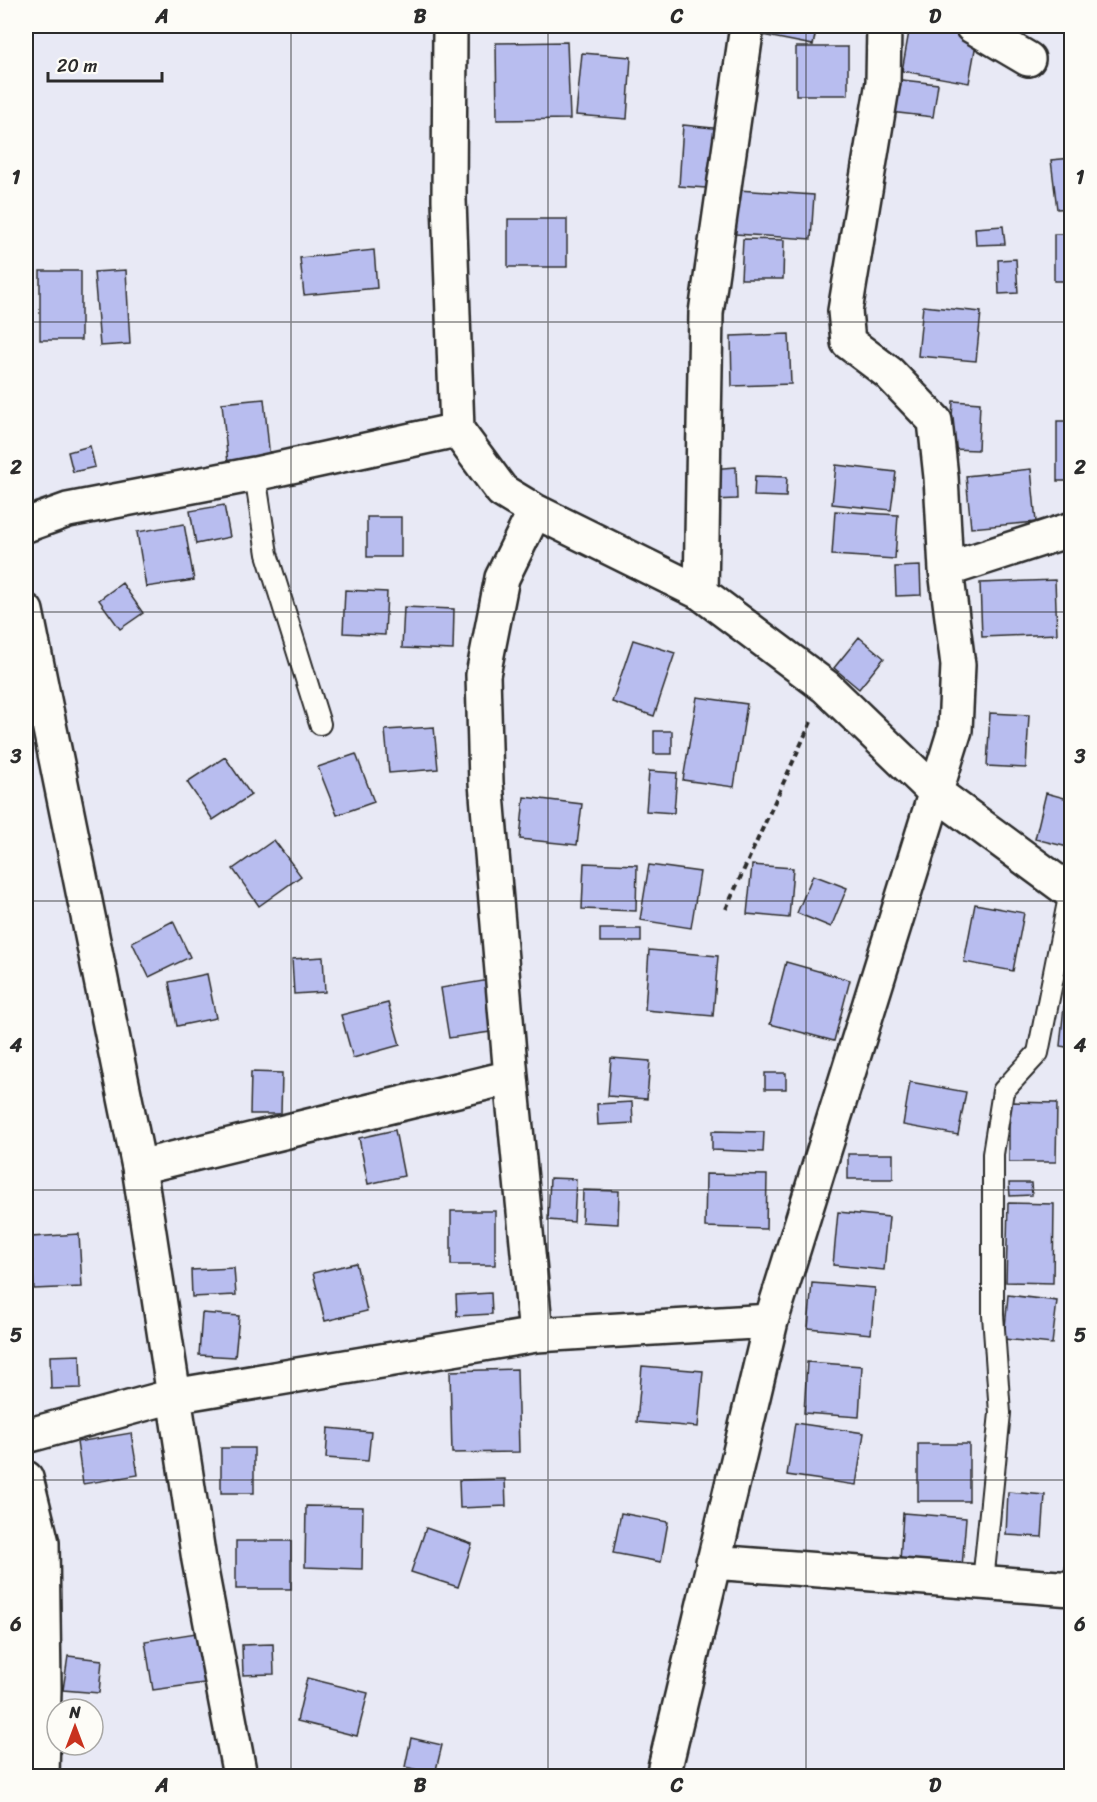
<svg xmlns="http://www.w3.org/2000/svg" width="1097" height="1802" font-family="Sriracha,sans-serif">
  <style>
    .building { fill: #b8bdef; stroke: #2b2b2b; stroke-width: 1.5 }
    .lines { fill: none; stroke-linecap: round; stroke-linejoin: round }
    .service-casing { stroke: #2b2b2b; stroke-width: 24 }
    .minor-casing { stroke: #2b2b2b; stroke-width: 38 }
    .path { stroke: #2b2b2b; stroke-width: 4; stroke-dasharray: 6 4.5; stroke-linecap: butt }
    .service { stroke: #fdfcf7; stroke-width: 20 }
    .minor { stroke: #fdfcf7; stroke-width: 33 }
    .grid { fill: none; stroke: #2b2b2b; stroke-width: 1.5; stroke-opacity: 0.55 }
    .neatline { fill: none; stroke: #2b2b2b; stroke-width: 2 }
    .grid-label { font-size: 20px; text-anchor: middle; font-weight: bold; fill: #2b2b2b }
  </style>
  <rect width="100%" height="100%" fill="#e8e9f5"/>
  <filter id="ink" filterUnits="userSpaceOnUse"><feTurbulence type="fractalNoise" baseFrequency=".0167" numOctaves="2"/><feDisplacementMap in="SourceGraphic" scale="12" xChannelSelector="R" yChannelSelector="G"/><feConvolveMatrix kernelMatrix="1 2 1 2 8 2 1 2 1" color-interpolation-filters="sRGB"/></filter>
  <g filter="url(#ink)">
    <path class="building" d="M764,26H817L813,45L762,35Z
      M910,26L977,38L969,83L902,71Z
      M567,42L570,119L497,120L496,43Z
      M796,47H848V95H796Z
      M582,53L631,57L627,119L576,115Z
      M893,79L938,84L933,117L890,112Z
      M683,125L723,129L719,189L679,186Z
      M1072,158V208L1057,209L1051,160Z
      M738,190L814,195L811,239L735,234Z
      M508,219H567V267H508Z
      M1003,226L1005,244L976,245L975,228Z
      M1054,234H1072V281H1054Z
      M743,239L784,240L783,279H741Z
      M374,250L377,288L304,295L300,258Z
      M1016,259L1018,293L999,294L998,260Z
      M126,270L130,344L100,346L94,272Z
      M40,271H81V340H40Z
      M923,306L981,312L976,361L918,356Z
      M789,334L791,384L732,386L731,336Z
      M264,399L270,459L228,464L222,403Z
      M953,401L980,403L978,450L950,449Z
      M1057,421H1072V481H1057Z
      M90,446L95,467L73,472L68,452Z
      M836,465L896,472L891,510L832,504Z
      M736,467L737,499L712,500L710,469Z
      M1031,469L1036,522L971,528L966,476Z
      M755,476L787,477L786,497L754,496Z
      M224,505L230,537L196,544L190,511Z
      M835,511L898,515L895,559L832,555Z
      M367,517H401V557H367Z
      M184,524L194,580L146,587L137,532Z
      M920,566L921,595L896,596L895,567Z
      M1055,580L1057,634L982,637L980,583Z
      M122,583L143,613L120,629L99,600Z
      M345,590L387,592L385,635L343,633Z
      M404,607L454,609L453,650L402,648Z
      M859,637L884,658L859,689L834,668Z
      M633,640L675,653L654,716L612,702Z
      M697,697L747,704L734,787L683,780Z
      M990,713L1029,715L1026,768L987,766Z
      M434,727L438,769L389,773L385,730Z
      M654,731H672V754H654Z
      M356,754L374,802L337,815L318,767Z
      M225,757L251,795L213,820L187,782Z
      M649,771L677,773L674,813L646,811Z
      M1046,793L1072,800V848L1035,839Z
      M524,797L582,804L577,845L520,839Z
      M274,840L301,876L259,906L233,869Z
      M584,863L637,865L636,911L582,909Z
      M649,865L700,872L691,928L640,920Z
      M752,865L793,868L789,918L747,914Z
      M813,875L847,888L831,927L797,913Z
      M26,890L29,891L27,932H26Z
      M975,904L1024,913L1013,971L964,962Z
      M173,921L190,957L149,977L132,942Z
      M600,929H641V942H600Z
      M649,950L718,956L713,1016L645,1010Z
      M323,957L325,992L294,994L292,959Z
      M786,962L850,980L834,1041L770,1024Z
      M207,974L216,1018L177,1026L169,982Z
      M489,980L497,1031L449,1038L441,988Z
      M388,1003L400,1045L353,1058L341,1015Z
      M1064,1006L1072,1007V1048L1060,1046Z
      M611,1058L650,1061L647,1099L608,1096Z
      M251,1072L282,1073L281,1114H250Z
      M765,1073H786V1089H765Z
      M910,1082L966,1092L958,1135L903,1125Z
      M632,1102L633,1123L598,1125L597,1104Z
      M1009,1102L1057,1103L1056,1162H1009Z
      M395,1130L404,1176L368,1184L359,1138Z
      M712,1131L764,1132L763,1152L712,1150Z
      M848,1154H893V1179H848Z
      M706,1174L767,1175L766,1229L705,1227Z
      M550,1178L576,1179L574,1222L548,1220Z
      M1009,1183H1031L1032,1195L1010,1196Z
      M583,1190L619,1191L618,1224L582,1222Z
      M1008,1203L1054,1204L1053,1283L1006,1282Z
      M451,1211H495V1265H451Z
      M838,1212L889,1217L884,1270L833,1265Z
      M79,1234L82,1287L34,1289L31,1237Z
      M356,1263L367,1311L325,1321L313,1273Z
      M234,1268L236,1295L192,1297L191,1270Z
      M812,1283L875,1288L871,1334L808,1328Z
      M491,1293L492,1314L457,1316L456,1295Z
      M1008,1295L1057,1301L1052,1344L1004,1339Z
      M202,1313L239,1316L235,1357L199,1355Z
      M80,1355L81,1388L51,1389L50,1356Z
      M807,1362L862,1366L859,1417L804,1413Z
      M642,1366L703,1371L698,1427L637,1422Z
      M517,1369L519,1452L452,1453L450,1371Z
      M795,1423L864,1433L856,1485L787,1475Z
      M328,1428L371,1432L368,1461L326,1458Z
      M131,1433L138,1475L83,1484L77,1442Z
      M918,1444H969V1501H918Z
      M221,1448H254V1493H221Z
      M505,1479L506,1506L460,1508L459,1480Z
      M1008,1492L1045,1495L1042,1537L1006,1535Z
      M306,1506L363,1507L362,1569L305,1567Z
      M621,1513L668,1522L661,1562L613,1553Z
      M903,1513L966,1518L962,1567L900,1562Z
      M1070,1517H1072V1571L1065,1570Z
      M426,1528L472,1544L458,1587L411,1572Z
      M236,1541H291V1589H236Z
      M196,1633L204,1683L153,1690L145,1641Z
      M273,1644L274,1674L243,1675L242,1645Z
      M68,1656L102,1660L99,1693L63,1690Z
      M307,1678L368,1693L357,1736L297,1721Z
      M411,1738L442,1745L435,1774L405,1767Z"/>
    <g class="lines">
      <g class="service-casing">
        <path id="service" d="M255,474L267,554L320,724
          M983,1582L1000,1413L993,1315V1154L1003,1091L1038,1053L1070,892"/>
      </g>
      <g class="minor-casing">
        <path id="minor" d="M450,26L449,200L457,430
          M972,26L1028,59
          M26,525L68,510L255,474L457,430L502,491L535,511L701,593L826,687L935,792L1072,893
          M946,570L1072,529
          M701,593L706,313L747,26
          M26,611L139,1167L199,1560L240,1776
          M139,1167L511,1077
          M536,1335L771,1321
          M26,1436L173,1396L536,1335L511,1077L486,783L483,675L502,578L535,511
          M26,1478L42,1543L44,1688L42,1776
          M713,1562L1072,1589
          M663,1776L771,1321L955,730L958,665L946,570L941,477L935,421L889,373L848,342L845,311L883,82L884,26"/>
      </g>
      <path class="path" d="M726,909L811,722"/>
      <use href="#service" class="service"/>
      <use href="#minor" class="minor"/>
    </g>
  </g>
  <path class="grid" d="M291,26V1776M548,26V1776M806,26V1776M26,322H1072M26,612H1072M26,901H1072M26,1190H1072M26,1480H1072"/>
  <rect width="1097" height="1802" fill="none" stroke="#fdfcf7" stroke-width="66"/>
  <g transform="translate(75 1727)"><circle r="28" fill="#fdfcf7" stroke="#a9a8a5" stroke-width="1.5"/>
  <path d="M0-4.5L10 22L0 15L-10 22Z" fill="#c8321e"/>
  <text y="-9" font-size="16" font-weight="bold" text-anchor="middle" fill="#2b2b2b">N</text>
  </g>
  <path d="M48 72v9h114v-9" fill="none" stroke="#2b2b2b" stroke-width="3"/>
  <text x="57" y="72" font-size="18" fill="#2b2b2b" stroke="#fdfcf7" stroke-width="4.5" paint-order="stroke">20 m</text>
  <rect x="33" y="33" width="1031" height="1736" class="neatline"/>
  <g class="grid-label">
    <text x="162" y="23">A</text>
    <text x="420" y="23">B</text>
    <text x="677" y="23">C</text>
    <text x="935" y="23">D</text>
    <text x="16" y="184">1</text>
    <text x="1080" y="184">1</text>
    <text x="16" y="474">2</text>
    <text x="1080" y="474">2</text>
    <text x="16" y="763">3</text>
    <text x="1080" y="763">3</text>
    <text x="16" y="1052">4</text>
    <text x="1080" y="1052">4</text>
    <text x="16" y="1342">5</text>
    <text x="1080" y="1342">5</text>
    <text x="16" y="1631">6</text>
    <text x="1080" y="1631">6</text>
    <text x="162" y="1792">A</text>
    <text x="420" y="1792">B</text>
    <text x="677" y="1792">C</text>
    <text x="935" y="1792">D</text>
  </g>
</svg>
